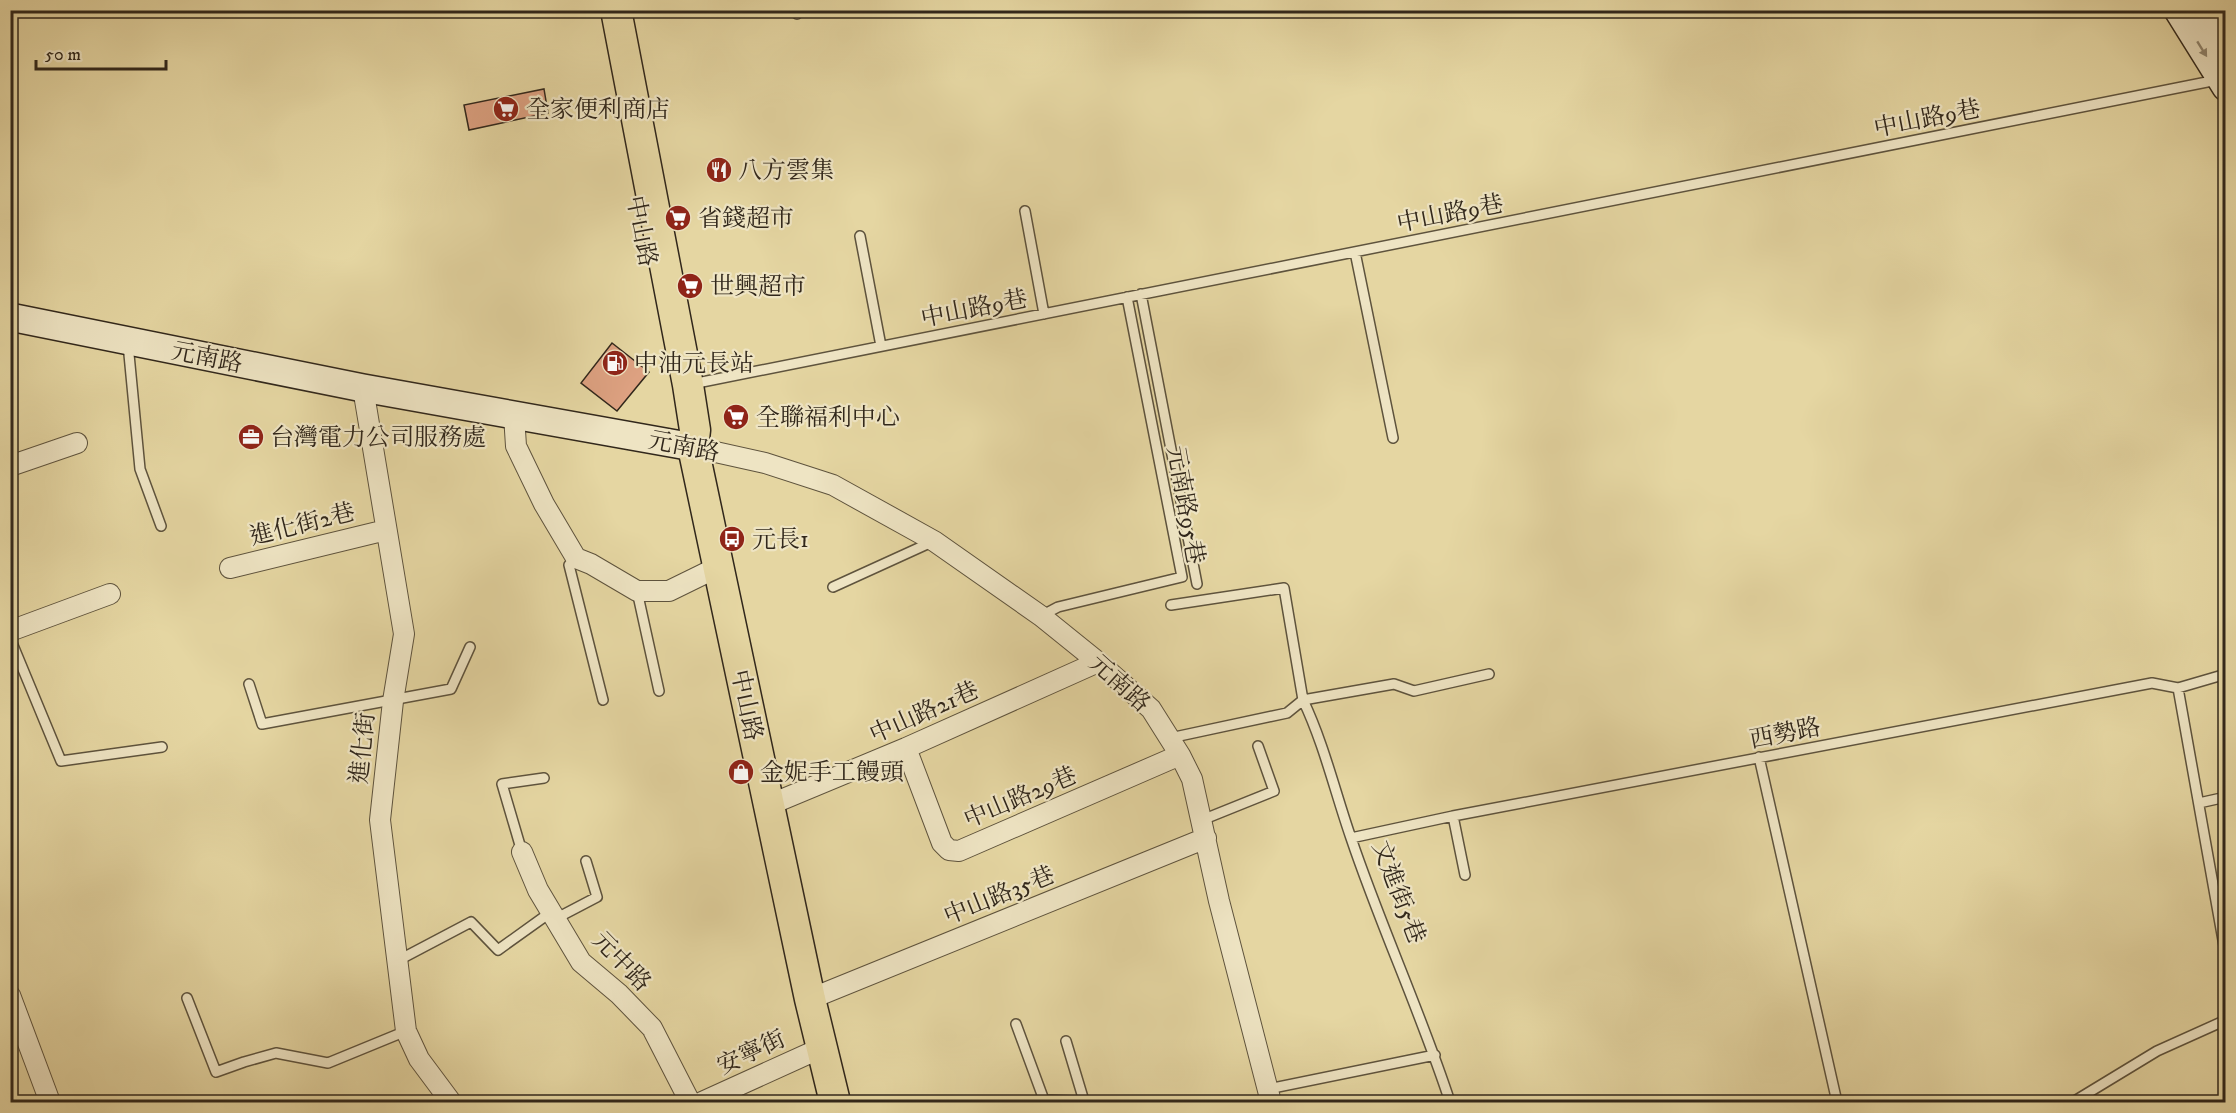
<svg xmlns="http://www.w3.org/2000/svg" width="2236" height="1113" font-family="'IM FELL DW Pica','Noto Serif TC',serif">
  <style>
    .building { fill: #dda181; stroke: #31271b; stroke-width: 1.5 }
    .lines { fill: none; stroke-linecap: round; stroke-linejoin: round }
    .lane-casing { stroke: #5e533d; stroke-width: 12 }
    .street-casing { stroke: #5e533d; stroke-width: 22 }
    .secondary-casing { stroke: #31271b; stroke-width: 30 }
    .primary-casing { stroke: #31271b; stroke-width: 33 }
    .lane { stroke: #eee4c3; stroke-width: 9 }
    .street { stroke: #eee4c3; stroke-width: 20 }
    .secondary { stroke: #eee4c3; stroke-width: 27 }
    .primary { stroke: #e5d6a2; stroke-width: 30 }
    .oneway { fill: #90866f }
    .labels { text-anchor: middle; stroke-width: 4.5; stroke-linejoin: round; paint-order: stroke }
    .poi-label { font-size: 24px; fill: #31271b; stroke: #eee4c3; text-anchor: start }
    .street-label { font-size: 24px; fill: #31271b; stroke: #eee4c3 }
  </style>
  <rect width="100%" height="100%" fill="#e5d6a2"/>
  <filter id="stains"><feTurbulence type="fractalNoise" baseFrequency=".00333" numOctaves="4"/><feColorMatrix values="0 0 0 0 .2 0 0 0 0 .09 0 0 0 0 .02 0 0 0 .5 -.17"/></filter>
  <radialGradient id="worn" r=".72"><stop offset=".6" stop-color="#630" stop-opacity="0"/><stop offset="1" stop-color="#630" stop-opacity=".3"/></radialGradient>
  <path class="building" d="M544,89L548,113L469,130L464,105Z
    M612,343L649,372L617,411L581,383Z"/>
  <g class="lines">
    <g class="lane-casing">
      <path id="lane" d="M797,10V14
        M1025,211L1044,314
        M860,236L881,346
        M1355,252L1393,438
        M1141,294L1197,584
        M128,344L140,469L161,526
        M692,384L2217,80
        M576,558L569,565L603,700
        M833,587L934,541
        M637,591L659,691
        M1041,616L1058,607L1182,577L1127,297
        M10,638L61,761L162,747
        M249,684L262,724L451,689L470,647
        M2178,688L2226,957
        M1170,738L1287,713L1303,700L1284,588L1171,605
        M1759,757L1837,1102
        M2199,803L2226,797
        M1453,816L1465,875
        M1202,820L1274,791L1258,746
        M1351,838L1453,816L2152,683L2178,688L2226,674
        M522,852L502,784L544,778
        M555,919L597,897L586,861
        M397,961L471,922L498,950L551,912
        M187,998L216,1072L244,1062L276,1053L328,1063L406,1031
        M1016,1024L1044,1100
        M1066,1041L1084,1101
        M1268,1089L1435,1055
        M1031,1102L1044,1100L1099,1102
        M1450,1102C1421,1013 1381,927 1351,838C1335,792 1324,744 1303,700L1394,684L1414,691L1489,674
        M2073,1102L2157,1051L2226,1020"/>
    </g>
    <g class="street-casing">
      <path id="street" d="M363,388L404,634L393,701L380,820L406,1031L419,1059L451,1102
        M514,415L516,446L544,504L576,558L591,564L637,591H669L718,567
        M693,447L765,463L833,485L934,541L1041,616L1098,662L1151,709L1180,755L1192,779L1219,901L1271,1102
        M10,466L77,443
        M230,568L386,530
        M10,631L110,594
        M906,748L942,843L949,850L959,851L1180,755
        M769,805L906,748L1098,662
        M522,852L538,890L581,962L619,994L652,1028L690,1102
        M10,995L50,1102
        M810,999L1206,838
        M702,1102L821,1048"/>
    </g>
    <g class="secondary-casing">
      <path id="secondary" d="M2178,10L2226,87
        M2206,10L2226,40
        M10,317L363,388L693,447"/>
    </g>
    <g class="primary-casing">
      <path id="primary" d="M616,10L688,385L695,430L693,447L810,999L835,1102"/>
    </g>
    <use href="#lane" class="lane"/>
    <use href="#street" class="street"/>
    <use href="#secondary" class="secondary"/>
    <use href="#primary" class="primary"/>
  </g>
  <defs><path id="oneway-solid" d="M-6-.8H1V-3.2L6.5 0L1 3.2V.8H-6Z" transform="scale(1.5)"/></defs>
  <use class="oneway" href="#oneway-solid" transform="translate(2202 49) rotate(58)"/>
  <defs>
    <g id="supermarket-disc" transform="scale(1.35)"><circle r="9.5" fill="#8f2418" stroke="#eee4c3"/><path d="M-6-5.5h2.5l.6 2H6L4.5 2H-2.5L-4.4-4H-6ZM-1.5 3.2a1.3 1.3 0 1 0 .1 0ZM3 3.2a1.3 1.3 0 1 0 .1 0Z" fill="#fff"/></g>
    <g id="restaurant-disc" transform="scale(1.35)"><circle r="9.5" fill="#8f2418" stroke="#eee4c3"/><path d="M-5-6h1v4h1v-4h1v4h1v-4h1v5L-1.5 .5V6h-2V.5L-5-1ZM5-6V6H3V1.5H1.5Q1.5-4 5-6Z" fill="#fff"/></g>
    <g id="fuel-disc" transform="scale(1.35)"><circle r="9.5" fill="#8f2418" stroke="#eee4c3"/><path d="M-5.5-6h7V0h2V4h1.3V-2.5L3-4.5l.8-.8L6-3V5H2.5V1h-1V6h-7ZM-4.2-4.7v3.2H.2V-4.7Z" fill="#fff"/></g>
    <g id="office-disc" transform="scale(1.35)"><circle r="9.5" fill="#8f2418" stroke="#eee4c3"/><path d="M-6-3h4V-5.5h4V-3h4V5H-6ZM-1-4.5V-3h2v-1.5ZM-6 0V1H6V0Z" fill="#fff"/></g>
    <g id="bus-disc" transform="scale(1.35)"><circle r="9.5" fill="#8f2418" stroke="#eee4c3"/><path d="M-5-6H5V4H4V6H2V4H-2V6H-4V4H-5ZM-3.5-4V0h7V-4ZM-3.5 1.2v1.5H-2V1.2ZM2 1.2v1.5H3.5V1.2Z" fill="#fff"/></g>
    <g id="shop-disc" transform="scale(1.35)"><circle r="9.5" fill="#8f2418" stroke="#eee4c3"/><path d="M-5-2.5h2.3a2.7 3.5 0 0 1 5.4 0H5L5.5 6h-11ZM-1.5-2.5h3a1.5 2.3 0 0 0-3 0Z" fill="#fff"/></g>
  </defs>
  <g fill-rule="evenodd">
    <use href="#supermarket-disc" x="506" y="109"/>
    <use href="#restaurant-disc" x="719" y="170"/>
    <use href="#supermarket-disc" x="678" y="218"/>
    <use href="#supermarket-disc" x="690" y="286"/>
    <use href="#fuel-disc" x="615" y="363"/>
    <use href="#supermarket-disc" x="736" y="417"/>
    <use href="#office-disc" x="251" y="437"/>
    <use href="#bus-disc" x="732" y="539"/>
    <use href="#shop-disc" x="741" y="772"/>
  </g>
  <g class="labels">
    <g class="poi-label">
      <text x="526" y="117">全家便利商店</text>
      <text x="738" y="178">八方雲集</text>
      <text x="698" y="226">省錢超市</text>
      <text x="710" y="294">世興超市</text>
      <text x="634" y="371">中油元長站</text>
      <text x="756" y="425">全聯福利中心</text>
      <text x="270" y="445">台灣電力公司服務處</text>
      <text x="752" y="547">元長1</text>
      <text x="760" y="780">金妮手工饅頭</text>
    </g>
    <g class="street-label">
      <text transform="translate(1927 118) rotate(-11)" y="8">中山路9巷</text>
      <text transform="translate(1450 213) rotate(-11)" y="8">中山路9巷</text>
      <text transform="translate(642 231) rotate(79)" y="8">中山路</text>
      <text transform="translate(974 308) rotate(-11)" y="8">中山路9巷</text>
      <text transform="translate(207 357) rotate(11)" y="8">元南路</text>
      <text transform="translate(684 446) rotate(11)" y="8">元南路</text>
      <text transform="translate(1186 505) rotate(80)" y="8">元南路95巷</text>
      <text transform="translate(302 524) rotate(-14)" y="8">進化街2巷</text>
      <text transform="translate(1120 683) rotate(42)" y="8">元南路</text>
      <text transform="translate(747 705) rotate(78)" y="8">中山路</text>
      <text transform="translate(924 712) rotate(-24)" y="8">中山路21巷</text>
      <text transform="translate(1785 733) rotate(-11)" y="8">西勢路</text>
      <text transform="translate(362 748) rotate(-84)" y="8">進化街</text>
      <text transform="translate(1020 797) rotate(-23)" y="8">中山路29巷</text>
      <text transform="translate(1399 892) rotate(69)" y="8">文進街5巷</text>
      <text transform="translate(999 895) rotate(-22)" y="8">中山路35巷</text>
      <text transform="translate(622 961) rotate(46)" y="8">元中路</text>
      <text transform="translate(751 1052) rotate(-25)" y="8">安寧街</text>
    </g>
  </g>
  <rect width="2236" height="1113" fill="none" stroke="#e5d6a2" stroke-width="36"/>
  <rect x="12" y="12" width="2212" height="1089" fill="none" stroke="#31271b" stroke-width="3"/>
  <rect x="18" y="18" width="2200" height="1077" fill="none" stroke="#31271b" stroke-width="1.5"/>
  <path d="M36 60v9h130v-9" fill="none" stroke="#31271b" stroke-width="3"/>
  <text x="45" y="60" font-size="18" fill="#31271b" stroke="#eee4c3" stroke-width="4.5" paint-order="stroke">50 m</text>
  <rect width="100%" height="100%" filter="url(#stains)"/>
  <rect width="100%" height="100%" fill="url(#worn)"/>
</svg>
